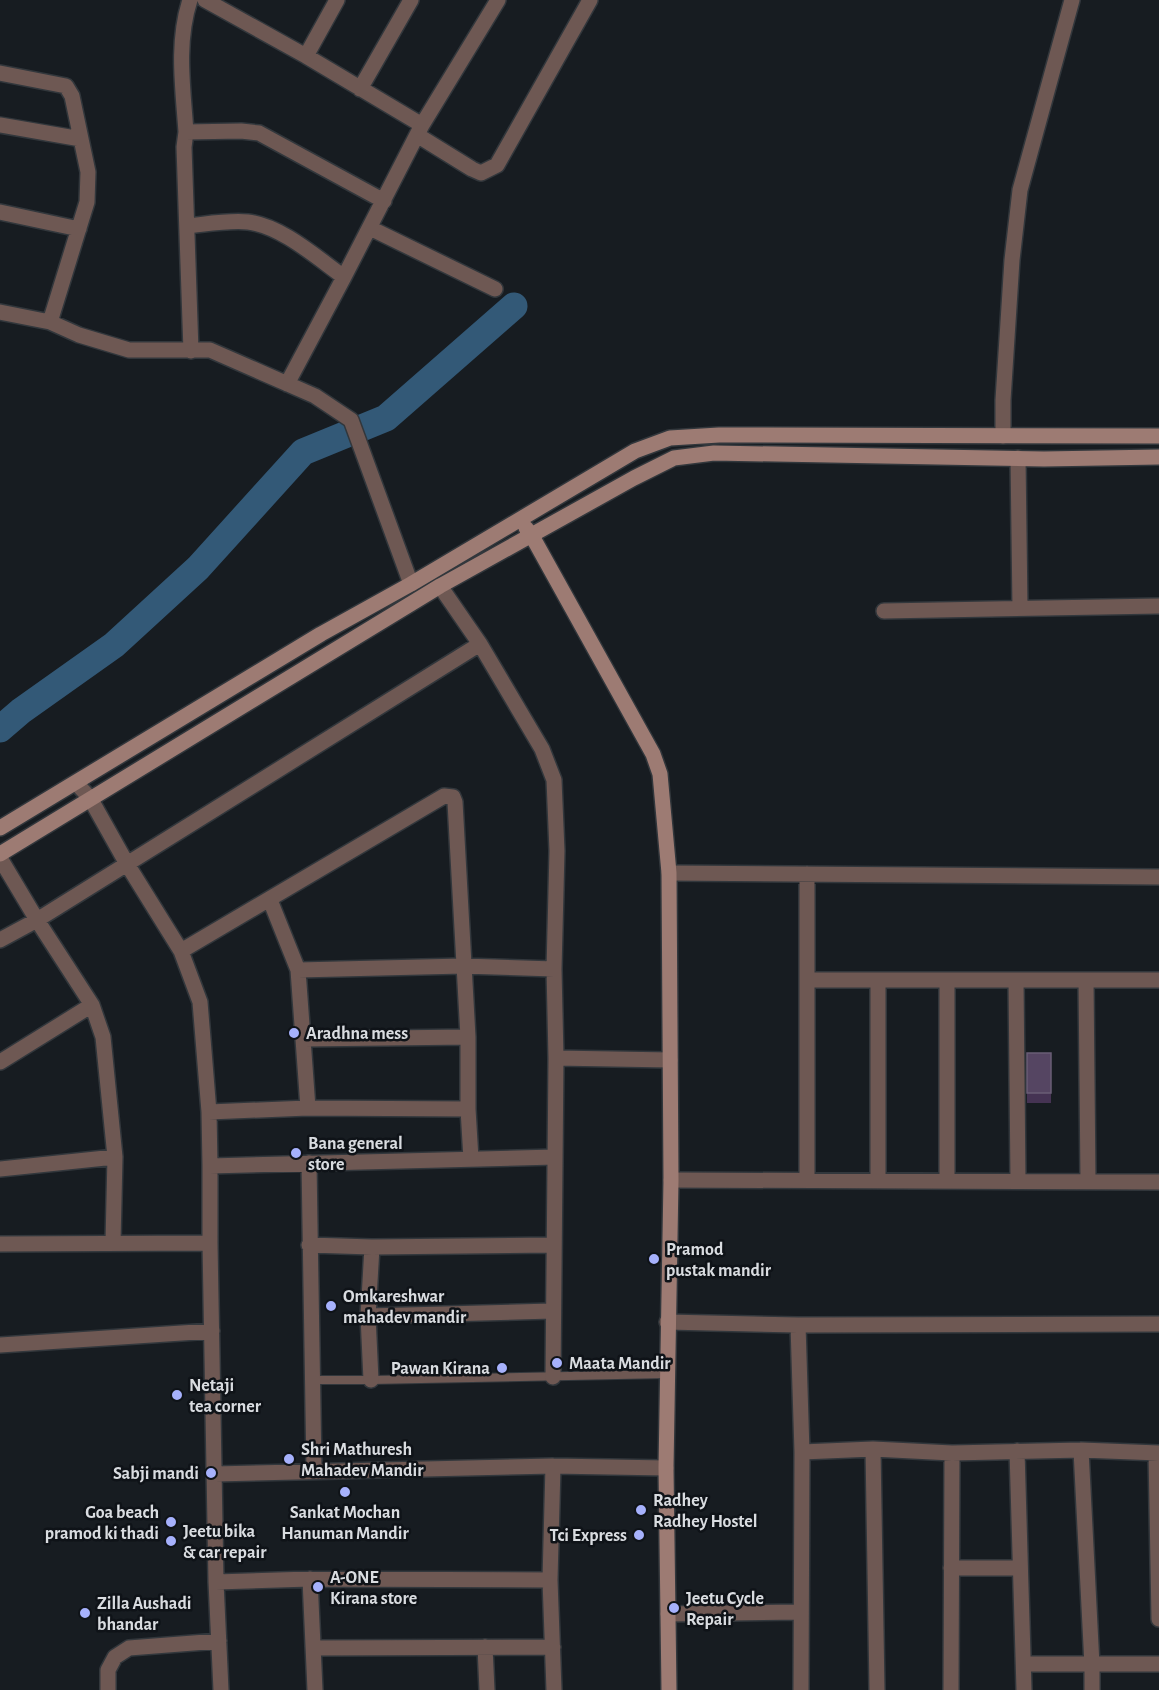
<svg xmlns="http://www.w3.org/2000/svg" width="1159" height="1690" font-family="'Alegreya Sans',sans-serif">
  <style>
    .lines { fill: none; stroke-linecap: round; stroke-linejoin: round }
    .river { stroke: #335977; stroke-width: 27 }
    .lane-casing { stroke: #32373c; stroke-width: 10 }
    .street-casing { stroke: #32373c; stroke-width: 18 }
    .secondary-casing { stroke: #32373c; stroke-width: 18 }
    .lane { stroke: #6e5853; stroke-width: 8 }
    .street { stroke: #6e5853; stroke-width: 15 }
    .secondary { stroke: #9d7b73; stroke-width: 15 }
    .wall { fill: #453353 }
    .building { fill: #554562; stroke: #6a5d76; stroke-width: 1.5 }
    .poi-dot { fill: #a6b1fc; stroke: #0f1318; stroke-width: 2 }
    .labels { text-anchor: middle; stroke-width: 5; stroke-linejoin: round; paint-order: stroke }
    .poi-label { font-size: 18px; font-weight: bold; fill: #d9dce0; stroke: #0f1318; text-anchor: start }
  </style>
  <rect width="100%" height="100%" fill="#171c21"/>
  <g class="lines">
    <path class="river" d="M0,729L21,711L114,645L198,568L303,452L386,418L514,306"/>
    <g class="lane-casing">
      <path id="lane" d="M312,1380H371L667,1374"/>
    </g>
    <g class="street-casing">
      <path id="street" d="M190,0C176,43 183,88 186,132L184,147L191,351
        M205,0L306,56L422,125
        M306,56L337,0
        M0,73L66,86L72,96L88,172L87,202L50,322
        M360,89L411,0
        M0,125L81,139
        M186,132L241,131L259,133L384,201
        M417,135L472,169L481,173L497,165L590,0
        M0,212L79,229
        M187,226C207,224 229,220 248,222C282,226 317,258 344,277
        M370,228L495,289
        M0,312L50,322L79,335L129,350H210L315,396L351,420L411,584
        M287,384L344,277L422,125L498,0
        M1003,436V400L1012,260L1020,190L1072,0
        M1018,458L1020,608
        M440,586L480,644L542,749L554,780L557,851L554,969L556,1058L553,1377
        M884,611L1159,606
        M76,783L90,798L127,864L181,951L200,1002L209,1112L210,1166V1243L216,1582L221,1690
        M0,858L37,920L92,1005L103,1037L115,1157L113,1242
        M669,873L1159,877
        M807,874V1180
        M270,900L298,970L308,1108
        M0,940L37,920L480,644
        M181,951L444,796L453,797L455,802L468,1037V1109L471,1159
        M298,970L463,966L554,969
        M807,980H1159
        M878,980V1181
        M947,980V1181
        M1016,980L1018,1181
        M1086,980L1088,1181
        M304,1039L468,1037
        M556,1058L670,1060
        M0,1062L92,1005
        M209,1112L308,1108L468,1109
        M309,1163L314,1470
        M210,1166L555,1157
        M0,1169L115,1157
        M671,1180L1159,1182
        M0,1244L210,1243
        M309,1245L372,1247L553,1245
        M368,1316L552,1311
        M667,1322L798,1325L1159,1324
        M798,1325L802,1452L801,1690
        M0,1345L212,1331
        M371,1380L368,1316L372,1247
        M873,1449L877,1690
        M1081,1450L1092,1665V1690
        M1017,1451L1024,1690
        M802,1452L873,1449L952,1453L1081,1450L1159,1453
        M1156,1453L1159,1619
        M553,1466L550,1580L554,1690
        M215,1474L553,1466L666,1468
        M951,1568H1020
        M310,1579L315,1690
        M216,1582L310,1579L550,1580
        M668,1614L800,1612
        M485,1647L487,1690
        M314,1648L553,1647
        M1024,1664H1159
        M108,1690V1670L115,1657L129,1648L219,1641
        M951,1690L952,1453"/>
    </g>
    <g class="secondary-casing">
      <path id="secondary" d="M526,528L532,536L653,754L660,774L669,873L671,1180L666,1468L669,1690
        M0,828L321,634L411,584L635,451L670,438L719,435L1159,436
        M0,854L440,586L634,478L674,458L714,453L1044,459L1159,457"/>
    </g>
    <use href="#lane" class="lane"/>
    <use href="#street" class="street"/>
    <use href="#secondary" class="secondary"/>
  </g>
  <path class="wall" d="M1027,1053H1051V1103H1027Z"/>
  <path class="building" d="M1027,1053H1051V1093H1027Z"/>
  <g class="poi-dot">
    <circle cx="294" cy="1033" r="6"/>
    <circle cx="296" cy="1153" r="6"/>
    <circle cx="654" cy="1259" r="6"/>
    <circle cx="331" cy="1306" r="6"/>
    <circle cx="557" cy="1363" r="6"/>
    <circle cx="502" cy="1368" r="6"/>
    <circle cx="177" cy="1395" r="6"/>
    <circle cx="289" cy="1459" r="6"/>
    <circle cx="211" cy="1473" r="6"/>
    <circle cx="345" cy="1492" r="6"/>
    <circle cx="641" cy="1510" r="6"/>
    <circle cx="171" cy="1522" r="6"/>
    <circle cx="639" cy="1535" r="6"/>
    <circle cx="171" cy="1541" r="6"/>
    <circle cx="318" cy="1587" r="6"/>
    <circle cx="674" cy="1608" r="6"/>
    <circle cx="85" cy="1613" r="6"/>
  </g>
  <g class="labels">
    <g class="poi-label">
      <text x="306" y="1039">Aradhna mess</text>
      <text x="308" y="1149">Bana general<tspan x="308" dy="21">store</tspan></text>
      <text x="666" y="1255">Pramod<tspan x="666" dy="21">pustak mandir</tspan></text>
      <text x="343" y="1302">Omkareshwar<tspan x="343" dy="21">mahadev mandir</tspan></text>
      <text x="569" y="1369">Maata Mandir</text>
      <text x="490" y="1374" text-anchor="end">Pawan Kirana</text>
      <text x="189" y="1391">Netaji<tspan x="189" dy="21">tea corner</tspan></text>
      <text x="301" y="1455">Shri Mathuresh<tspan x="301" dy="21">Mahadev Mandir</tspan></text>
      <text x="199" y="1479" text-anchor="end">Sabji mandi</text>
      <text x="653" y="1506">Radhey<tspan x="653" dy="21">Radhey Hostel</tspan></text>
      <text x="159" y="1518" text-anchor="end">Goa beach<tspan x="159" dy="21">pramod ki thadi</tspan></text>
      <text x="345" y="1518" text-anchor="middle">Sankat Mochan<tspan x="345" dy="21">Hanuman Mandir</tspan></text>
      <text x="183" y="1537">Jeetu bika<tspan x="183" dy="21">&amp; car repair</tspan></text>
      <text x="627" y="1541" text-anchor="end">Tci Express</text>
      <text x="330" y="1583">A-ONE<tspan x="330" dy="21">Kirana store</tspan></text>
      <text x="686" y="1604">Jeetu Cycle<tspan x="686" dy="21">Repair</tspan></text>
      <text x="97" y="1609">Zilla Aushadi<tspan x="97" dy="21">bhandar</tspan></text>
    </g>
  </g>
</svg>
